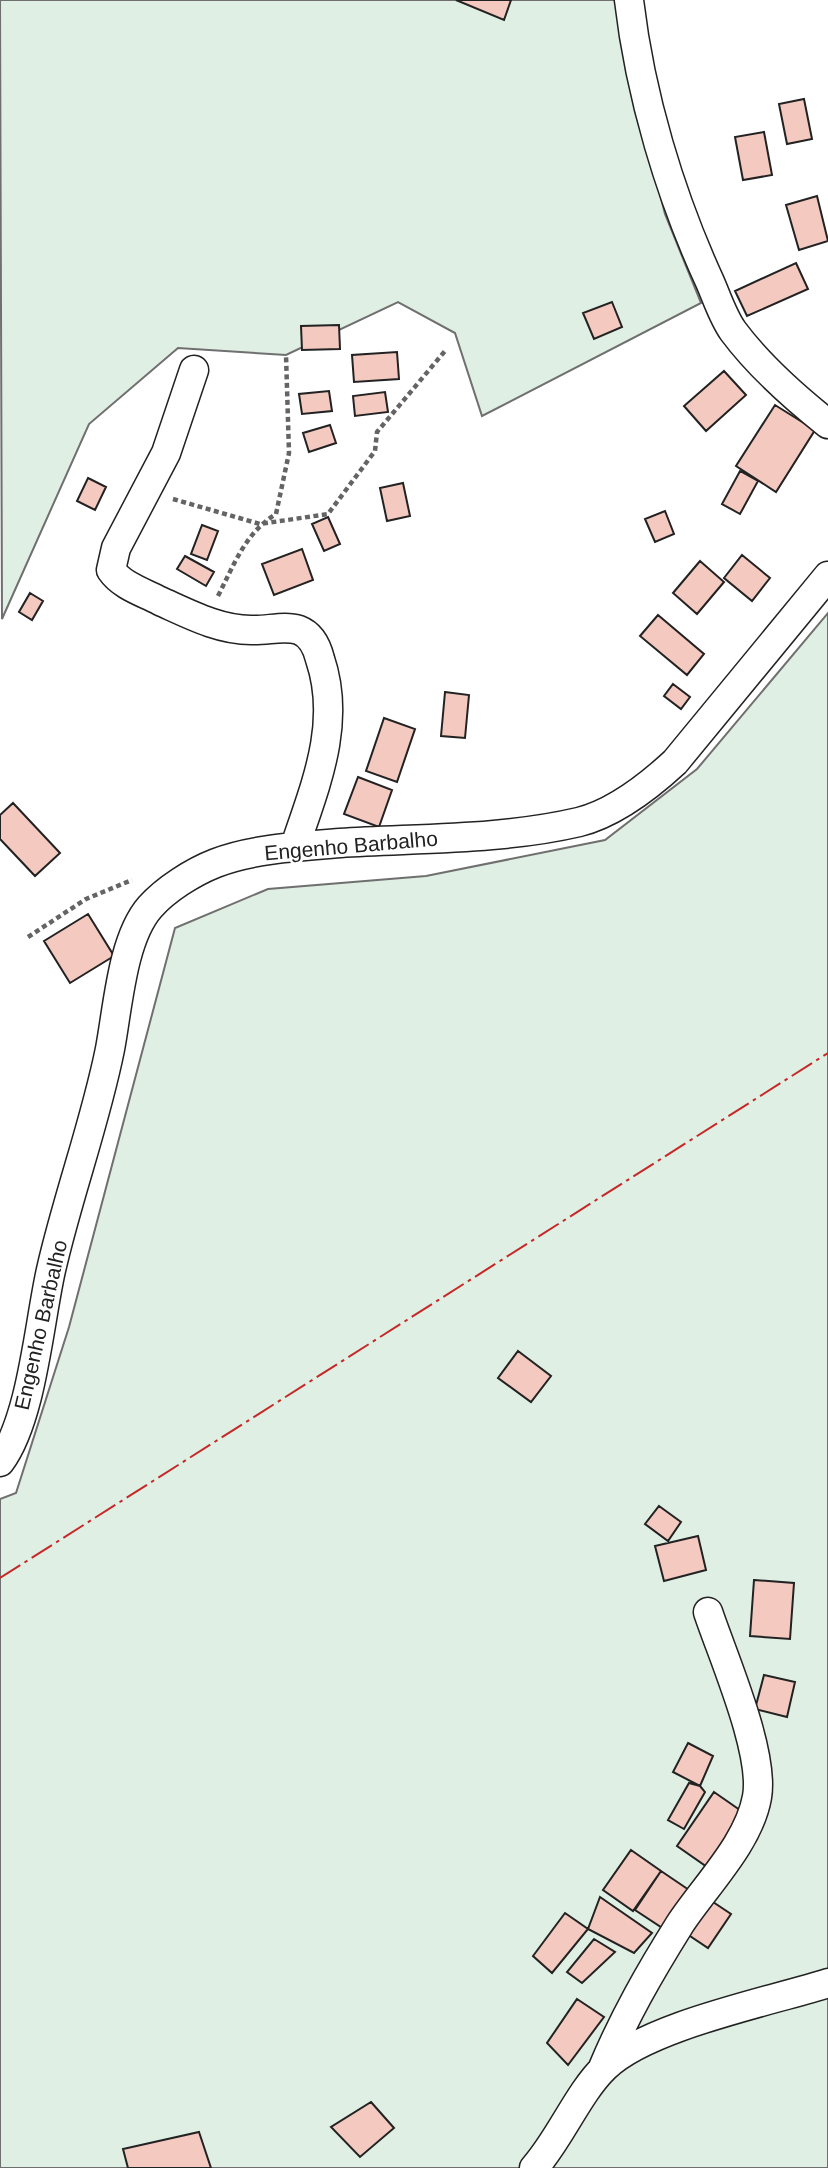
<svg xmlns="http://www.w3.org/2000/svg" width="828" height="2168" font-family="Arial,sans-serif">
  <style>
    .green { fill: #e0efe3; stroke: #6f6f6f; stroke-width: 2 }
    .building { fill: #f3c9c0; stroke: #222; stroke-width: 2 }
    .lines { fill: none; stroke-linecap: round; stroke-linejoin: round }
    .street-casing { stroke: #222; stroke-width: 31 }
    .path { stroke: #646464; stroke-width: 4.5; stroke-dasharray: 5 3.5; stroke-linecap: butt }
    .street { stroke: #fff; stroke-width: 28 }
    .power { stroke: #c62828; stroke-width: 2; stroke-dasharray: 24 5 3.5 5; stroke-linecap: butt }
    .labels { text-anchor: middle; stroke-width: 5; stroke-linejoin: round; paint-order: stroke }
    .street-label { font-size: 21px; fill: #222; stroke: #fff }
  </style>
  <rect width="100%" height="100%" fill="#fff"/>
  <path class="green" d="M0,0H616L625,57L665,214L701,303L482,416L455,333L398,302L286,355L178,348L89,424L2,619Z
    M828,613V2168H0V1499L16,1493L69,1327L175,928L268,889L426,876L605,840L697,769Z"/>
  <path class="building" d="M456,0H511L504,20Z
    M804,99L812,139L787,144L779,104Z
    M764,132L772,175L743,180L735,137Z
    M817,196L828,241L799,250L786,205Z
    M796,263L808,289L747,316L735,291Z
    M612,302L622,327L594,339L583,313Z
    M339,325L340,349L302,350L301,326Z
    M397,352L399,379L354,382L352,355Z
    M724,371L746,395L706,431L684,406Z
    M329,391L332,411L302,414L299,394Z
    M385,392L388,412L355,416L353,396Z
    M775,405L815,430L776,492L736,466Z
    M330,425L336,443L309,452L303,433Z
    M740,471L758,481L740,514L722,504Z
    M88,478L106,487L95,510L77,501Z
    M403,483L410,516L387,521L380,488Z
    M665,511L674,534L655,542L645,519Z
    M328,517L340,544L324,551L312,524Z
    M202,525L218,531L207,560L191,554Z
    M302,549L313,580L274,595L262,564Z
    M742,555L770,578L752,601L724,578Z
    M185,556L214,572L206,586L177,569Z
    M700,561L724,582L697,614L673,593Z
    M30,593L43,601L32,620L19,612Z
    M658,615L704,654L687,675L640,636Z
    M673,684L690,697L681,709L664,696Z
    M445,692L469,695L465,738L441,736Z
    M384,718L415,729L397,782L366,771Z
    M358,777L392,790L379,827L344,814Z
    M13,803L60,853L35,876L0,839V815Z
    M88,914L114,956L70,983L44,941Z
    M518,1351L551,1376L531,1402L498,1378Z
    M659,1506L681,1522L668,1541L645,1524Z
    M698,1536L706,1570L664,1581L655,1546Z
    M754,1580L794,1583L790,1639L750,1636Z
    M764,1675L795,1682L787,1717L755,1709Z
    M688,1743L713,1756L700,1786L673,1772Z
    M689,1783L700,1786L705,1792L684,1829L668,1820Z
    M714,1792L747,1815L710,1869L677,1846Z
    M631,1850L661,1871L633,1911L603,1890Z
    M661,1871L692,1892L667,1931L635,1910Z
    M600,1897L652,1933L634,1953L588,1929Z
    M707,1898L731,1914L708,1948L684,1932Z
    M565,1913L588,1929L552,1973L533,1956Z
    M594,1939L615,1952L582,1983L567,1972Z
    M577,1999L604,2017L568,2065L547,2043Z
    M371,2102L394,2128L360,2157L331,2127Z
    M199,2132L211,2168H128L123,2149Z"/>
  <g class="lines">
    <g class="street-casing">
      <path id="street" d="M629,0C640,95 670,195 710,282C717,298 723,317 733,331C759,366 794,397 828,424
        M194,370L166,453L116,548L111,570C122,586 143,592 160,601C189,614 219,630 251,630C267,631 284,625 299,630C312,635 317,647 320,659C342,724 315,786 295,846
        M0,1462C32,1419 39,1323 51,1270C68,1195 95,1124 110,1049C118,1007 122,939 150,907C166,889 193,872 216,863C251,849 302,846 340,843C418,838 502,840 579,822C615,813 649,786 675,762L828,576
        M602,2070C624,2017 650,1972 680,1924C705,1886 749,1843 757,1797C765,1752 723,1657 708,1612
        M534,2168C560,2139 578,2093 605,2067C647,2026 768,2002 828,1983"/>
    </g>
    <path class="path" d="M173,499L260,524L328,514L375,451L377,432L445,351
      M218,596C234,565 245,533 276,514L289,453L286,355
      M28,937L86,899L132,880"/>
    <use href="#street" class="street"/>
    <path class="power" d="M0,1578L828,1053"/>
  </g>
  <g class="labels">
    <g class="street-label">
      <text transform="translate(351 846) rotate(-5)" y="7">Engenho Barbalho</text>
      <text transform="translate(41 1325) rotate(-77)" y="7">Engenho Barbalho</text>
    </g>
  </g>
</svg>
